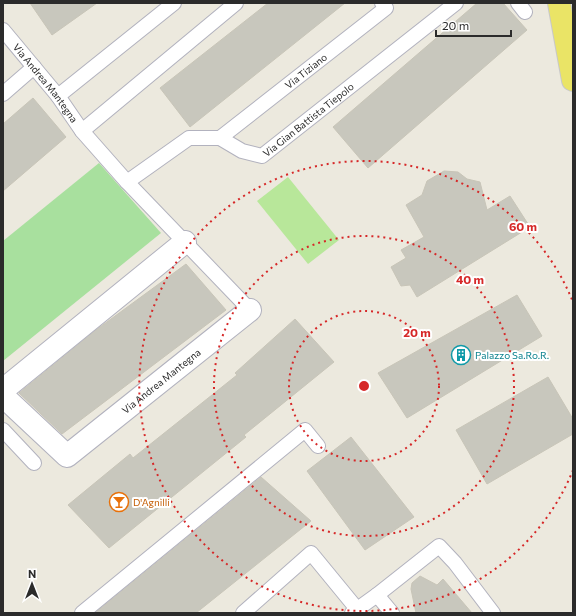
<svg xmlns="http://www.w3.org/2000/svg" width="576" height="616" font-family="Commissioner,sans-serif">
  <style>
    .green { fill: #a8e09e }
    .pitch { fill: #b8e79a }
    .building { fill: #c8c7bd; stroke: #c8c5b8 }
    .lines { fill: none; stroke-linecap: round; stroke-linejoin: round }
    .lane-casing { stroke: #b2b2be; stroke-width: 16 }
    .street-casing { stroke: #b2b2be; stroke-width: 24 }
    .primary-casing { stroke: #c8c8c8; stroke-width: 24 }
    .lane { stroke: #fff; stroke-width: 14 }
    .street { stroke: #fff; stroke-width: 22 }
    .primary { stroke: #eae466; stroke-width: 22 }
    .ring { fill: none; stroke: #d62828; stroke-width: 2; stroke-dasharray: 2 4 }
    .labels { text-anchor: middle; stroke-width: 4; stroke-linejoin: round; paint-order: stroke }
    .street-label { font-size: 10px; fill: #2b2b2b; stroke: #fff }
    .culture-label { font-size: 10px; fill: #0d838f; stroke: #fff; text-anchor: start }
    .food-label { font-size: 10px; fill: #c56008; stroke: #fff; text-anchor: start }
    .centre { fill: #d62828; stroke: #fff; stroke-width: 2 }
    .ring-label { font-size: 12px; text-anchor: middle; font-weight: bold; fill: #d62828; stroke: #fff; stroke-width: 4; stroke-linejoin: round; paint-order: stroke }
  </style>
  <rect width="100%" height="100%" fill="#ece9de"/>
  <path class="green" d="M99,163L161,233L3,361V241Z"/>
  <path class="pitch" d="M288,177L339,240L308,264L257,201Z"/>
  <path class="building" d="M30,3H97L52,35Z
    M268,3H345L190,127L160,88Z
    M477,3H503L527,30L368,168L333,127Z
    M33,98L66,137L3,191V124Z
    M444,171L458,172L467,179L480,182L487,210L510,196L530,227L417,297L410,285L401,286L391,267L406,258L401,250L424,237L406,205L422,195L427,181Z
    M186,264L226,310L62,434L19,393L96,330Z
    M517,295L542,336L407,418L378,373Z
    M295,319L334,362L244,435L246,437L109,548L68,505L130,454L133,458L237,375L235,373Z
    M548,377L573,419V434L487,484L456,430Z
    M351,437L414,517L365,550L307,471Z
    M261,477L311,521L196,613H95Z
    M420,576L437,585L443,579L472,613H416L411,589L412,583Z"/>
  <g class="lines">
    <g class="lane-casing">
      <g id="lane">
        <path d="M518,3L525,12"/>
        <path id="s1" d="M3,30L58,96L82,131L127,182L250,310"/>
        <path d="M3,94L34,67"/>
        <path d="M58,96L174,3"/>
        <path d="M82,131L236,3"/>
        <path id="s2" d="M220,138L386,8L382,3"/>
        <path id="s3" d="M127,182L189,138H220L242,151L262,156L456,3"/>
        <path d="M3,430L34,463"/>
        <path d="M377,595L439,546L455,563L493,613"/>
        <path d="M82,613L305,430L318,446"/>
        <path d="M243,613L311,553L357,609"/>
        <path d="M352,613L377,595L392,613"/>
      </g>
    </g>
    <g class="street-casing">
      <g id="street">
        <path d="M3,390L185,242"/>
        <path id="s4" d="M3,396L67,456L250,310"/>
      </g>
    </g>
    <g class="primary-casing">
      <path id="primary" d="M559,3L573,80"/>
    </g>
    <use href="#lane" class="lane"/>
    <use href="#street" class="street"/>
    <use href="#primary" class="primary"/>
  </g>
  <g class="ring">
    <circle cx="364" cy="386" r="75"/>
    <circle cx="364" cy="386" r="150"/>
    <path d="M573 470A225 225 0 1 1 573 302"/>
  </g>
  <defs>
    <g id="building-ring" transform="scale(1)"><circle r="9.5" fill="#fff" stroke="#0f9aa8" stroke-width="1.5"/><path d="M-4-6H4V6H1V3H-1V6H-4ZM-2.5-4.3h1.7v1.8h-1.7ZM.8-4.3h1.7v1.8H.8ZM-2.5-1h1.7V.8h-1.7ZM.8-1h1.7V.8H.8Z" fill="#0f9aa8"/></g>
    <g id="bar-ring" transform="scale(1)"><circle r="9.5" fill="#fff" stroke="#e8710a" stroke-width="1.5"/><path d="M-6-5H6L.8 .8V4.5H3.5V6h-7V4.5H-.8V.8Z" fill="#e8710a"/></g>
  </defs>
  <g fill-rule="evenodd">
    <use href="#building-ring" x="461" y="355"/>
    <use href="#bar-ring" x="119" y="502"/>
  </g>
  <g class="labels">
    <g class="street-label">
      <text dy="4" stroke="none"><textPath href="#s2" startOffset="109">Via Tiziano</textPath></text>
      <text dy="4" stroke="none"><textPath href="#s1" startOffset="68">Via Andrea Mantegna</textPath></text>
      <text dy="4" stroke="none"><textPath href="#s3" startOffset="212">Via Gian Battista Tiepolo</textPath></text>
      <text dy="4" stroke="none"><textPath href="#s4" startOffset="208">Via Andrea Mantegna</textPath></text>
    </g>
    <g class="culture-label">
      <text x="475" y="359">Palazzo Sa.Ro.R.</text>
    </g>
    <g class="food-label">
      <text x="133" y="506">D'Agnilli</text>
    </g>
  </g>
  <circle cx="364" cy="386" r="6" class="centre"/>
  <g class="ring-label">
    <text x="523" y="231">60 m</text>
    <text x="470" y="284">40 m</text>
    <text x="417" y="337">20 m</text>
  </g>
  <rect width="576" height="616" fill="none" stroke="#2b2b2b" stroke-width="8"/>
  <g transform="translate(32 584)" stroke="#ffffff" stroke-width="3" paint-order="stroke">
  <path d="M0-3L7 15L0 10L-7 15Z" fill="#2b2b2b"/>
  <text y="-6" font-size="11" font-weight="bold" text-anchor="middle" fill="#2b2b2b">N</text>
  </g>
  <path d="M436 30v6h75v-6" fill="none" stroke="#2b2b2b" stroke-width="2"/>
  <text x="442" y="30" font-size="12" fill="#2b2b2b" stroke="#ffffff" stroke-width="3" paint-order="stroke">20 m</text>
</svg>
